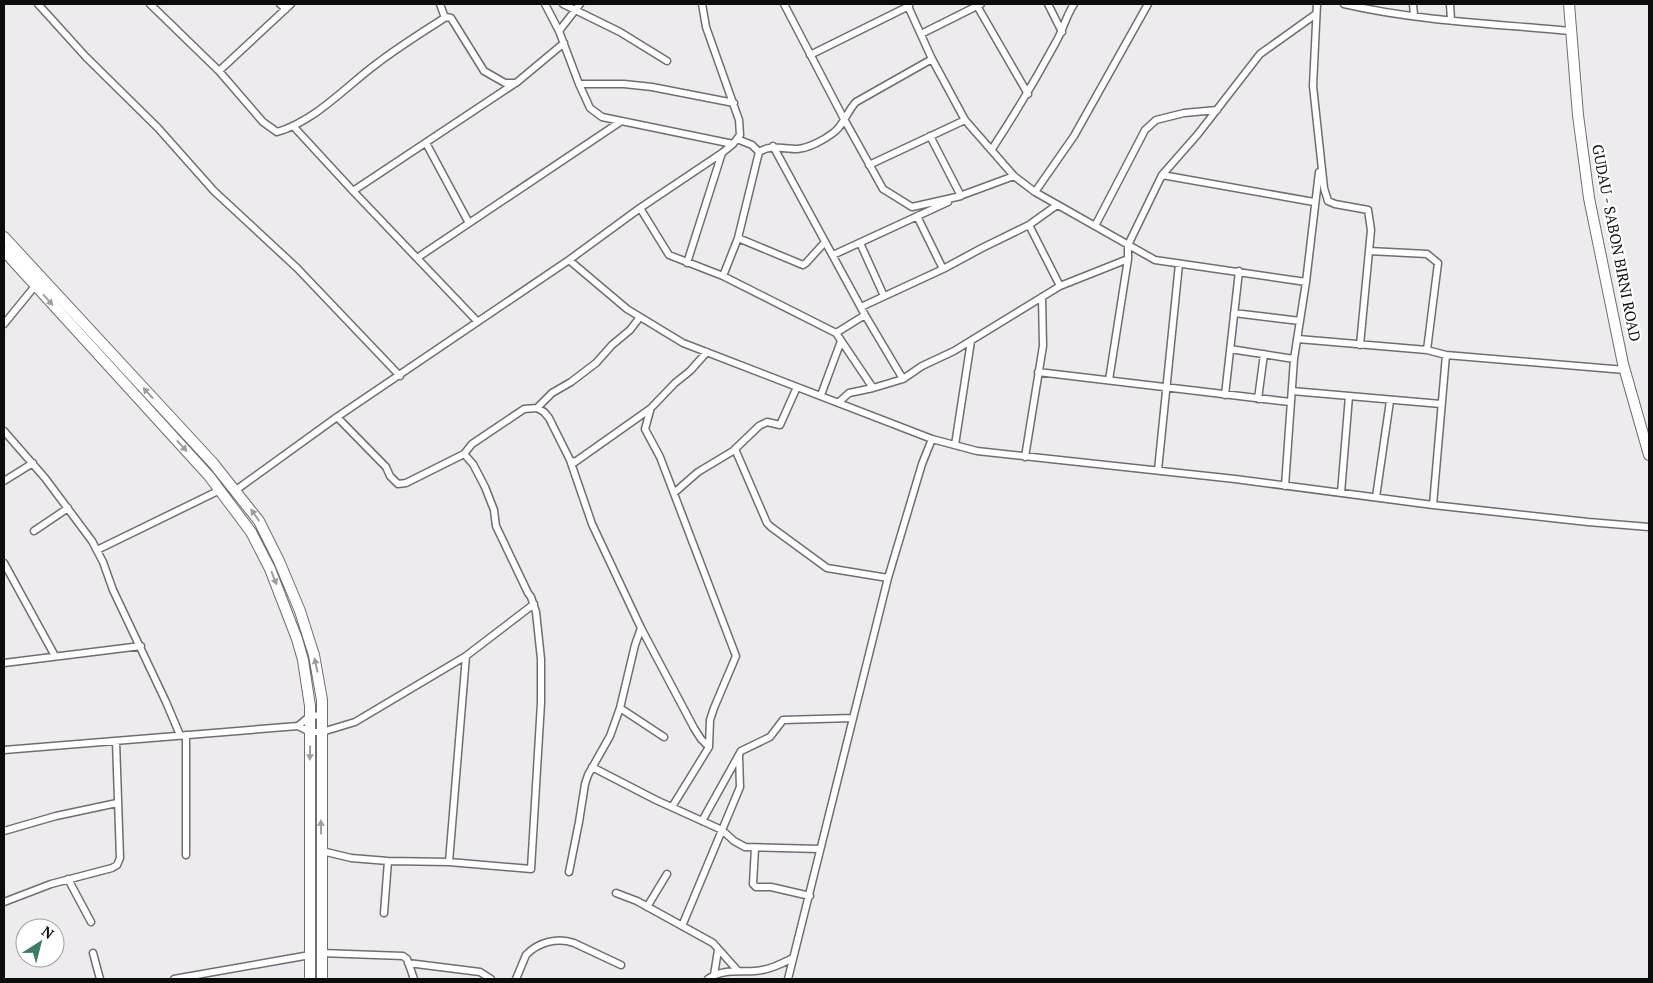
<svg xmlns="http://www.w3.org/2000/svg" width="1653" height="983" font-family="'PT Serif',serif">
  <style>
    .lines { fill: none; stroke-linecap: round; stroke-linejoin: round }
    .minor-casing { stroke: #706d71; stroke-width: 9 }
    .primary-casing { stroke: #706d71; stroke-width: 12 }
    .trunk-casing { stroke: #706d71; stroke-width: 12 }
    .minor { stroke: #fff; stroke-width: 6 }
    .primary { stroke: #fff; stroke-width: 10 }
    .trunk { stroke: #fff; stroke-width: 10 }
    .oneway { fill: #9e9e9e }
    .labels { text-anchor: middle; stroke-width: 4.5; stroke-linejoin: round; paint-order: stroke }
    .street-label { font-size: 15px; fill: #0d0c0d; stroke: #fff }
  </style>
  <rect width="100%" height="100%" fill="#eeebef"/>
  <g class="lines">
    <g class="minor-casing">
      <path id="minor" d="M38,4L86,57L158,128L214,191L297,268L400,376
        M150,4L219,71L263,122L277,132C317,120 346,86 379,62C400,46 424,31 446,17L451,18L484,71L505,83H516L564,43
        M280,4L286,9
        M440,4L445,18
        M545,4L559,31L579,84L590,108L602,117L733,144
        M563,4L620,32L667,61
        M784,4L844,119L883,189L912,207L961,196
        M907,4L932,59L965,120L1014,176L1035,192L1155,260L1306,282
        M976,4L1028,94
        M1048,4L1062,32
        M1317,4L1313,86L1324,188L1328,201L1335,204L1368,210L1371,230L1360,345
        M1344,4C1418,21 1496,24 1571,31
        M1413,4L1414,15
        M1450,4L1451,20
        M559,31L580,4
        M921,34L981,4
        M810,55L909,6
        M219,71L291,4
        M579,84H624L652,87L734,103
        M294,127L353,191L477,321
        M930,136L961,196
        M737,139L752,145L759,152
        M426,143L469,223
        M773,146L865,315L903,379
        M992,149C1015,114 1036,79 1056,42C1063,30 1066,16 1074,4
        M869,165L965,120
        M1162,175L1314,202
        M353,191L514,84
        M1035,192L1074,136L1148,4
        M957,197L1014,176
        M640,208L669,255L723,276L836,333L873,388
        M917,216L943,269
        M1029,225L1060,286
        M1095,226L1145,130L1156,120L1184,113L1217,110
        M738,238L803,265L806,263L825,242
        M860,243L884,296
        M1369,251L1427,254L1438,263L1427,350
        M833,255L948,202
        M417,258L620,122
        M569,260L627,309L683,343L932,439L977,451L1235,479L1433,505L1588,522L1649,527
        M687,263L722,153
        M723,276L738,238L759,152C772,144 783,149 797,149C809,148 824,140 833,133C843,127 847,111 856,102L932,59
        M861,307L943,269L982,248L1029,225L1057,205
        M1234,313L1300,321
        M4,324L35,286
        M836,333L865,315
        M1298,339L1427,350L1446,355L1625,370
        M1230,349L1294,359
        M1038,372L1290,402
        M1109,380L1128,259V245L1162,175L1198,134L1260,54L1316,14
        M1292,391L1441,404
        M821,395L841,341
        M1225,395L1239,271
        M1258,399L1264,354
        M839,402L849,393L873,388L903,379L922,366L954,351L1060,286L1128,259
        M537,408L552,393L571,382L596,363L612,345L630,330L640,317
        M650,411L645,429L660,457L736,656L714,708L710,720L709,747L672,807
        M337,417L386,467L390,476L398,484L406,483L464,454L472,444L524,409L537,408L544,412L549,418L570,460L575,462L650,409L675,383L690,371L707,352
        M4,431L45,478L92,541L103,562L113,590L166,702L180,735
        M955,445L971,341
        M735,449L767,523L771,527L827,568L888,578
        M1025,457L1043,346L1042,297
        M570,460L592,524L641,628L694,728L701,739L709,747
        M1158,470L1179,264
        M4,481L33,463
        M1285,486L1294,359L1306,282L1319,172
        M236,490L337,417L569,260L640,208L722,153L733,144L740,135L739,120L706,27L702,4
        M674,493L698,472L733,451L759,426L767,422L780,425L797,387
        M1341,493L1349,396
        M1376,497L1390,401
        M1433,505L1446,355
        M34,531L68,508
        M97,550L220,490
        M4,563L55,656
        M4,663L141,646
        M620,708L664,737
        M298,726L310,716L322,715
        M186,735V855
        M4,750L298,726L310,732H322L355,722L466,656L534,604
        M592,767L656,800L722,830L734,841L745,847L820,849
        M702,821L741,751L770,737L783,720L853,718
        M4,831L56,816L117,803
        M755,848L753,884L756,887H771L810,896
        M322,851L351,858L388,861L449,862L466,656
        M449,862L531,869L541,703V659L536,612L531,597L528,593L496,526L494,510L485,487L473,464L464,454
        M569,872L579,822L585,784L588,775L610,736L620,708L635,645L641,628
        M68,879L91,922
        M616,893L637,901L713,943L738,971
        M4,902L51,884L112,868L117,865L120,858L116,741
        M647,907L667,874
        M384,913L388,861
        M682,926L740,787L739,756
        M93,953L100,979
        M321,953L403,956L407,959L414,979
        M408,963L480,972L491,979
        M714,975L718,950
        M174,979L310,955
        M516,979L526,955C538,942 558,937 574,943L621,965
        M708,979C722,969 738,972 755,971C769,970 781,964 793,958
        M788,979L888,578L922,464L932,439"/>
    </g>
    <g class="primary-casing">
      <path id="primary" d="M1569,4L1578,115L1589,198L1623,364L1649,455"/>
    </g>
    <g class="trunk-casing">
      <path id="trunk" d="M4,237L213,463L259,521L279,561L300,611L314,655L322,700V979
        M4,251L209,476L251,532L270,569L297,639L303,660L310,706V979"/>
    </g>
    <use href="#minor" class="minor"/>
    <use href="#primary" class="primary"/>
    <use href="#trunk" class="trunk"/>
  </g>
  <defs><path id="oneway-solid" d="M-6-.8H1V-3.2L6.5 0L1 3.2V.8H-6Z" transform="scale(1.25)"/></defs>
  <g class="oneway">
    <use href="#oneway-solid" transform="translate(48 300) rotate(48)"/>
    <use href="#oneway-solid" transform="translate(148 393) rotate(-133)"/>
    <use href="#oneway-solid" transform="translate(182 446) rotate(47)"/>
    <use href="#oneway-solid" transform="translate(255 515) rotate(-125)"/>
    <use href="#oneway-solid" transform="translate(274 578) rotate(68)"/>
    <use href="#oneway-solid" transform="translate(316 665) rotate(-102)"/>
    <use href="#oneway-solid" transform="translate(310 753) rotate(91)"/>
    <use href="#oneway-solid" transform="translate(321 827) rotate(-91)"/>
  </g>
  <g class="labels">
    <g class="street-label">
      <text transform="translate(1616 243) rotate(79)" y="5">GUDAU - SABON BIRNI ROAD</text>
    </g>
  </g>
  <rect width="1653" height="983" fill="none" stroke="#0d0c0d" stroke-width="10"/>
  <g transform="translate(40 943) rotate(36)"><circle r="24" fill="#ffffff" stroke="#9e9e9e"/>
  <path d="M0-4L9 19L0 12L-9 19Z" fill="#3d7b68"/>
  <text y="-8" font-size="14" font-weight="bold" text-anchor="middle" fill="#0d0c0d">N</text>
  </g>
</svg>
